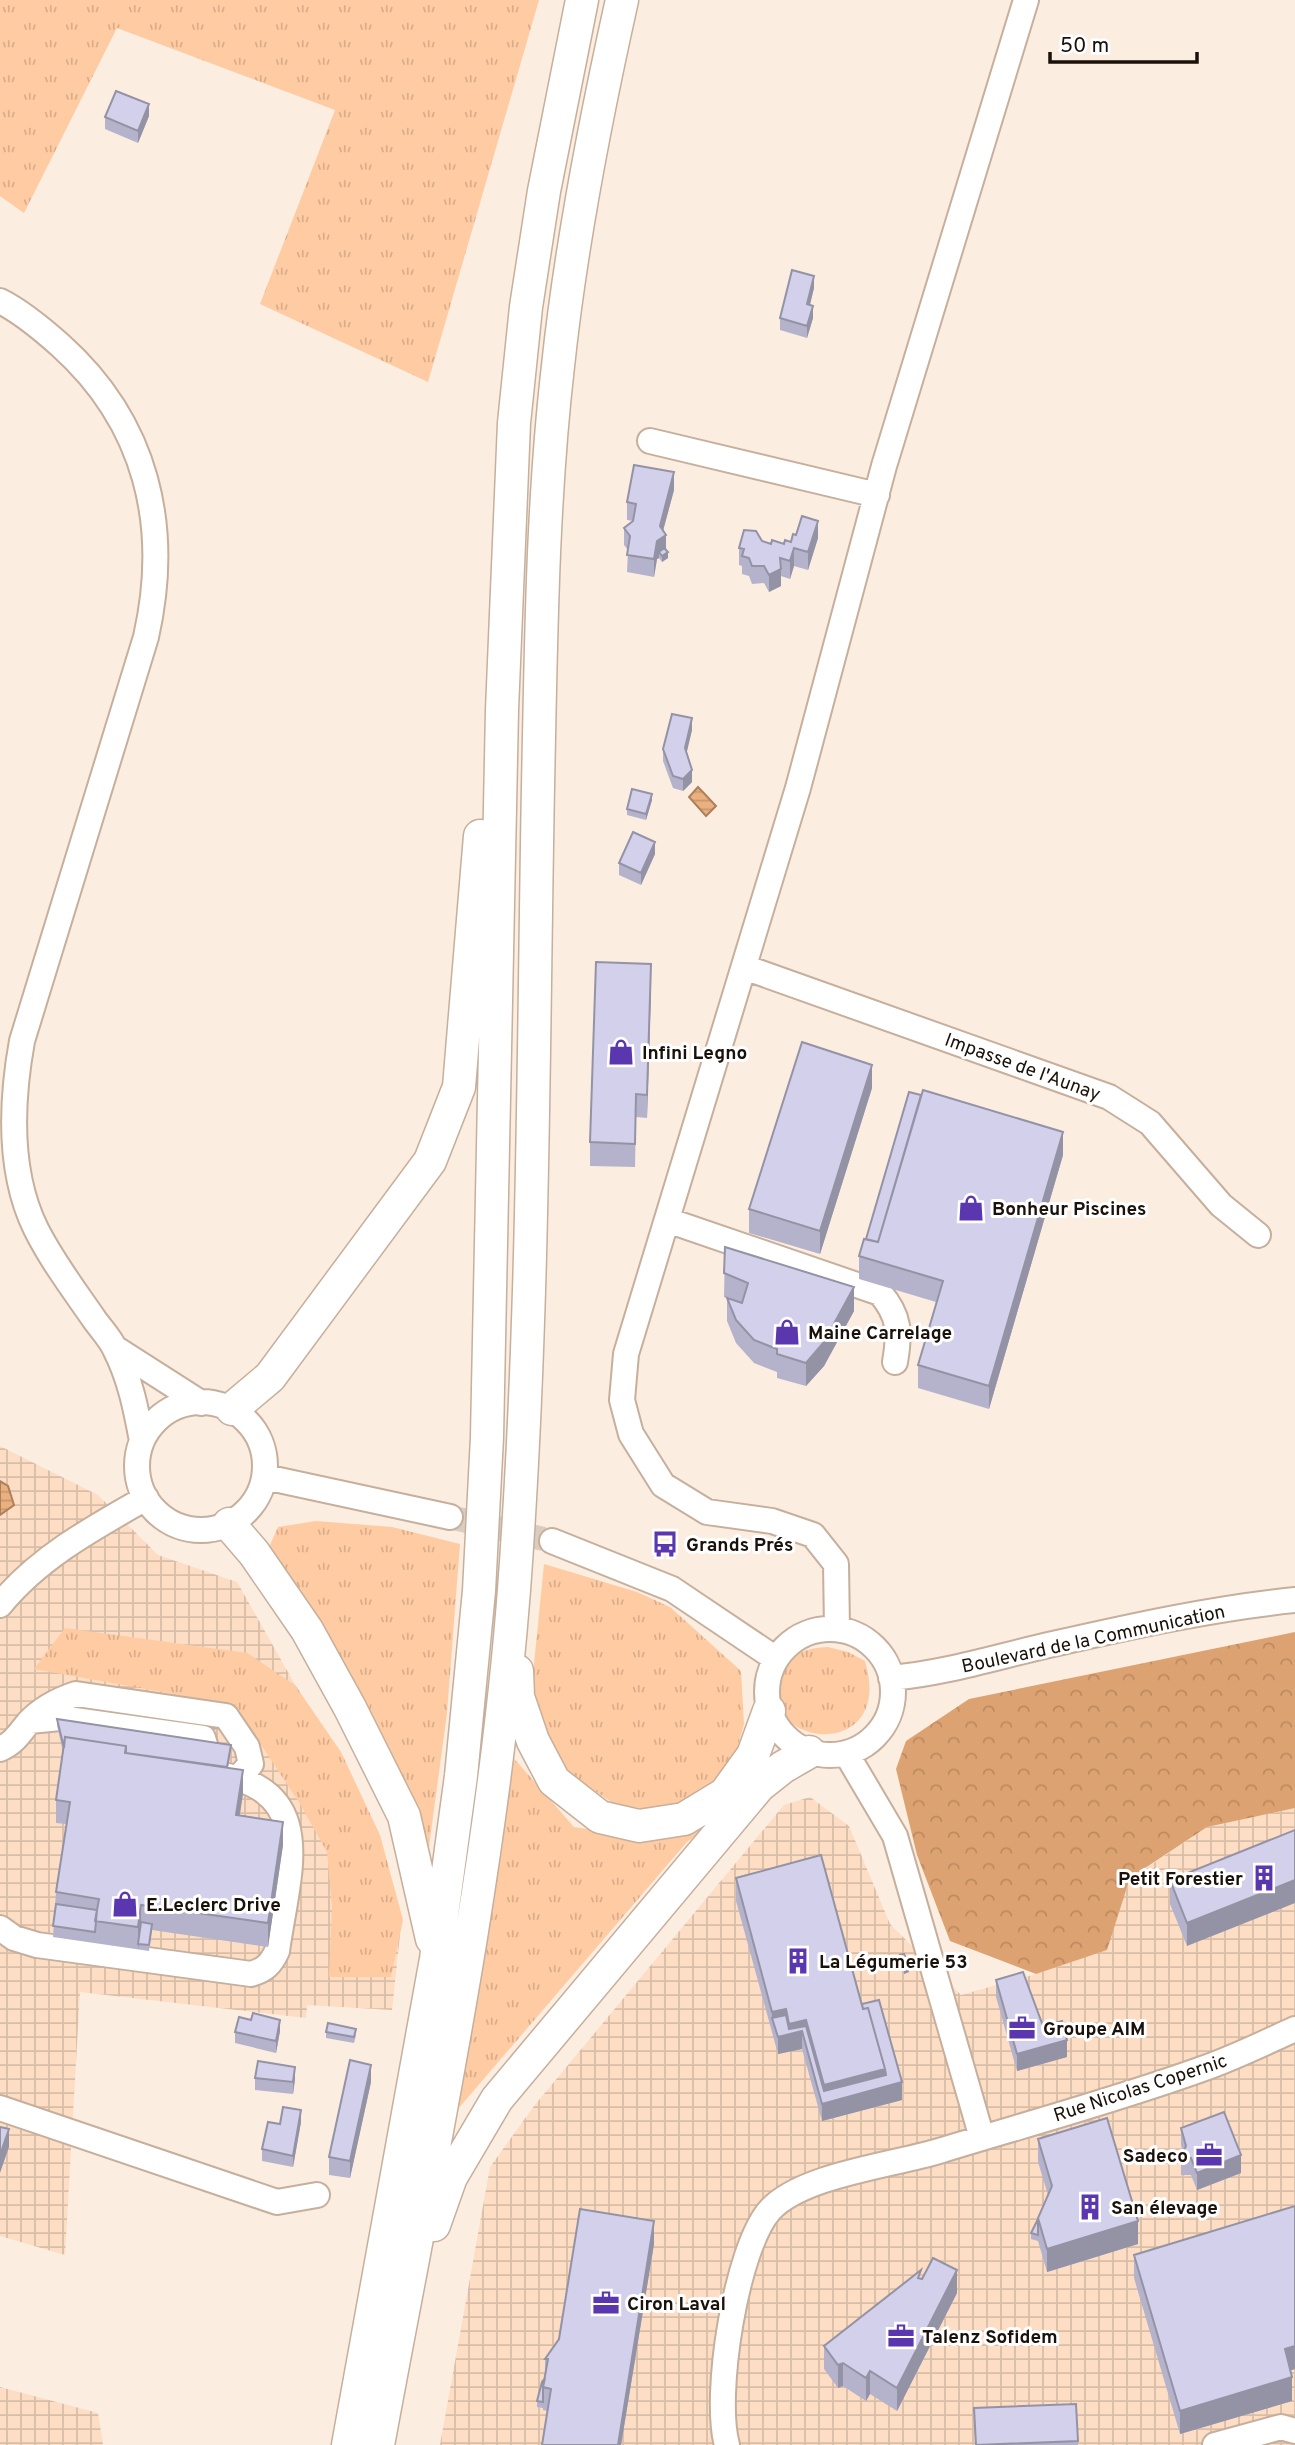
<svg xmlns="http://www.w3.org/2000/svg" width="1295" height="2445" font-family="Overpass,sans-serif">
  <style>
    .industrial { fill: url(#industrial-grid) }
    .grass { fill: url(#grass-tufts) }
    .forest { fill: url(#forest-crowns) }
    .water { fill: url(#water-rules); stroke: #ac805c; stroke-width: 2 }
    .lines { fill: none; stroke-linecap: round; stroke-linejoin: round }
    .minor-tunnel { stroke: #daccc1; stroke-width: 24; stroke-dasharray: 24 12; stroke-linecap: butt }
    .minor-casing { stroke: #c6af9c; stroke-width: 28 }
    .major-casing { stroke: #c6af9c; stroke-width: 35 }
    .minor { stroke: #fff; stroke-width: 24 }
    .major { stroke: #fff; stroke-width: 32 }
    .wall { fill: #b5b3cb }
    .shaded-wall { fill: #9492a5 }
    .building { fill: #d3d0ec; stroke: #9492a5; stroke-width: 2 }
    .labels { text-anchor: middle; stroke-width: 6; stroke-linejoin: round; paint-order: stroke }
    .poi-label { font-size: 19px; font-weight: bold; fill: #19110a; stroke: #fff; text-anchor: start }
    .street-label { font-size: 19px; fill: #19110a; stroke: #fff }
  </style>
  <defs>
    <pattern id="industrial-grid" width="8" height="8" patternUnits="userSpaceOnUse" patternTransform="scale(1.75)"><rect width="8" height="8" fill="#fdddc4"/><path d="M0 4h8M4 0v8" fill="none" stroke="#d8bda7"/></pattern>
    <pattern id="grass-tufts" width="24" height="20" patternUnits="userSpaceOnUse" patternTransform="scale(1.75)"><rect width="24" height="20" fill="#ffcba2"/><path d="M3 7l-1-3M5 7V3M7 7l1-3M15 17l-1-3M17 17v-4M19 17l1-3" fill="none" stroke="#daad8a"/></pattern>
    <pattern id="forest-crowns" width="20" height="18" patternUnits="userSpaceOnUse" patternTransform="scale(1.75)"><rect width="20" height="18" fill="#dda271"/><path d="M2 6a3 3 0 1 1 6 0M12 15a3 3 0 1 1 6 0" fill="none" stroke="#bd8a60"/></pattern>
    <pattern id="water-rules" width="6" height="5" patternUnits="userSpaceOnUse" patternTransform="scale(1.75)"><rect width="6" height="5" fill="#ebb07f"/><path d="M0 2.5h6" fill="none" stroke="#c9966c"/></pattern>
  </defs>
  <rect width="100%" height="100%" fill="#fcede1"/>
  <path class="industrial" d="M0,1446L98,1495L158,1555L237,1582L380,1835L400,1935L392,2010L307,2005L306,2018L80,1992L65,2255L0,2236Z
    M810,1797L849,1826L890,1924L961,1995L1036,1974L1106,1950L1130,1879L1207,1827L1295,1808V2445H440L490,2167L534,2106L784,1805Z
    M0,2387L98,2413L103,2445H0Z"/>
  <path class="grass" d="M0,0H539L428,382L260,304L335,110L117,28L24,213L0,196Z
    M316,1521L392,1527L460,1544L447,1713L426,1869L266,1554L278,1527Z
    M544,1564L637,1592L670,1607L741,1671L744,1724L733,1763L698,1794L665,1812L614,1804L572,1775L539,1736L533,1674Z
    M65,1628L247,1653L295,1685L341,1752L380,1835L403,1920L391,1977H329L332,1907L327,1852L300,1804L235,1705L34,1669Z
    M828,1647L848,1652L865,1661C897,1767 746,1747 784,1671C794,1652 807,1648 828,1647Z
    M511,1755L574,1827L619,1834L663,1836L716,1821L687,1842L458,2109Z"/>
  <path class="forest" d="M1295,1632V1808L1207,1827L1130,1878L1107,1950L1036,1974L950,1941L917,1855L896,1769L906,1741L969,1699Z"/>
  <path class="water" d="M698,787L716,806L706,816L689,797Z
    M0,1481L8,1486L14,1505L0,1515Z"/>
  <g class="lines">
    <path class="minor-tunnel" d="M450,1517L552,1541"/>
    <g class="minor-casing">
      <path id="minor" d="M0,301C22,312 42,329 60,345C147,423 171,526 146,637L22,1041C11,1102 8,1172 36,1229C52,1261 74,1290 94,1319C101,1329 110,1338 115,1349C130,1378 136,1409 142,1441
        M650,441L877,495
        M744,967L1109,1097L1150,1123L1221,1205L1258,1235
        M667,1220L880,1293C900,1316 900,1333 895,1362
        M115,1348L201,1403
        M137 1466a64 64 0 1 1 128 0a64 64 0 1 1-128 0Z
        M265,1477L450,1517
        M552,1541L672,1589L776,1659
        M0,1605C38,1558 93,1528 146,1498
        M837,1629L836,1564L813,1535L772,1521L707,1512L663,1485L631,1434L622,1400L626,1354L798,788L884,466L1026,0
        M767 1692a63 63 0 1 1 126 0a63 63 0 1 1-126 0Z
        M891,1678C947,1673 999,1656 1053,1644C1133,1626 1214,1608 1295,1600
        M30,1721L60,1718L203,1738L214,1773
        M0,1749C14,1743 19,1734 28,1723C41,1709 58,1700 76,1694L226,1716L247,1747L251,1764L239,1777
        M846,1753L895,1836L982,2138
        M0,1928L14,1938L37,1945L251,1974C265,1970 271,1964 277,1951C288,1872 321,1788 212,1773
        M0,2108L277,2202L317,2195
        M727,2445C713,2396 736,2248 770,2210C802,2175 893,2165 939,2151C1027,2124 1116,2100 1202,2069C1234,2058 1264,2043 1295,2029
        M1215,2445L1281,2427L1295,2431"/>
    </g>
    <g class="major-casing">
      <path id="major" d="M232,1409L270,1377L430,1161L459,1087L480,836
        M229,1524L254,1553L307,1630L350,1708L404,1816L432,1939
        M517,1671L518,1697L533,1741L554,1781L600,1817L639,1826L684,1819L725,1794L753,1755L769,1711
        M434,2225L451,2177L497,2099L759,1786L783,1767L809,1752
        M348,2445L436,1959L461,1776L479,1591L487,1437L502,710L514,423L526,307L544,191L582,0
        M378,2445C430,2162 492,1877 514,1590C534,1322 533,1054 538,786C541,646 542,504 558,366C571,243 595,121 622,0"/>
    </g>
    <use href="#minor" class="minor"/>
    <use href="#major" class="major"/>
  </g>
  <path class="wall" d="M149,116L138,143L105,129V117Z
    M814,288L810,305L813,318L807,338L780,330V318Z
    M674,490L663,531L668,558L662,562L659,558L657,559L654,577L627,572L628,550L624,545V528L633,521L627,520V502Z
    M818,538L808,570L794,566L790,579L781,576V586L769,592L764,583L752,584L749,576L742,574V566L739,565V548L762,541L771,544H784L791,542Z
    M692,730L686,753L692,782L683,791L673,788L663,761V749Z
    M652,800L646,820L627,815V809Z
    M655,854L641,885L619,875V863Z
    M651,987L647,1118L636,1117L635,1167L590,1166V1142Z
    M872,1088L820,1254L749,1233V1209Z
    M1063,1155L989,1409L918,1388V1365L936,1302L859,1279V1256L866,1239Z
    M725,1247L854,1311L824,1366L806,1386L777,1378V1372L754,1363L736,1343L727,1321V1298L724,1297Z
    M57,1719L231,1751L228,1768L243,1793L240,1815L283,1845L268,1947L152,1930L149,1951L53,1937L56,1892L67,1824L56,1823V1800L63,1752L57,1725Z
    M1295,1830L1187,1946L1170,1904V1880Z
    M736,1878L862,2004L902,2100L822,2121L802,2049L778,2054L736,1901Z
    M900,1955L909,1972L904,1974L900,1961Z
    M996,1980L1067,2057L1017,2071L996,1997Z
    M251,2020L280,2031L276,2053L235,2043V2032Z
    M326,2032L356,2035L354,2043L326,2038Z
    M255,2078L295,2079L293,2094L255,2090Z
    M371,2082L350,2178L329,2175V2157Z
    M301,2122L293,2167L262,2161V2149L280,2124Z
    M1181,2128L1241,2173L1197,2190L1191,2175H1181V2157L1183,2153L1181,2145Z
    M1038,2139L1138,2244L1047,2272L1038,2241L1031,2239V2233L1048,2195L1038,2162Z
    M1295,2206V2369L1290,2370L1292,2401L1180,2434L1134,2278V2255Z
    M654,2244L621,2445H542L548,2411L543,2410V2408L537,2407V2401L545,2378V2359Z
    M921,2279L957,2293L897,2411L870,2394L866,2401L843,2386L838,2388L824,2369V2346Z
    M974,2408L1078,2441V2445H975Z"/>
  <path class="shaded-wall" d="M149,104V116L138,143V131Z
    M814,276V288L807,316V304Z
    M813,306V318L807,338V326Z
    M674,472V490L661,538L666,535V553L659,552V558L657,559L654,577V559L660,526Z
    M818,521V538L808,570V552Z
    M794,548V566L790,579V561Z
    M668,552V558L662,562V556Z
    M781,569V586L769,592V575Z
    M692,718V730L685,760V748Z
    M692,770V782L683,791V779Z
    M652,794V800L646,820V814Z
    M655,842V854L641,885V873Z
    M651,964V987L647,1118V1095Z
    M872,1065V1088L820,1254V1231Z
    M1063,1132V1155L989,1409V1386Z
    M854,1287V1311L824,1366L806,1386V1363Z
    M243,1770V1793L236,1838V1815Z
    M283,1822V1845L268,1947V1923Z
    M1295,1880V1903L1187,1946V1923Z
    M141,1905V1928L138,1950V1927Z
    M909,1966V1972L904,1974V1968Z
    M786,2009V2032L772,2018V2012Z
    M280,2020V2031L276,2053V2041Z
    M806,2020V2043L802,2031V2049L778,2054V2037L789,2034V2024Z
    M1067,2040V2057L1017,2071V2054Z
    M371,2065V2082L350,2178V2161Z
    M295,2067V2079L293,2094V2082Z
    M885,2069L902,2082V2100L822,2121V2104L824,2103V2085Z
    M301,2110V2122L293,2167V2156Z
    M9,2129V2147L0,2173V2155Z
    M1241,2155V2173L1197,2190V2173Z
    M654,2221V2244L621,2445H618Z
    M1138,2221V2244L1047,2272V2249Z
    M957,2270V2293L897,2411V2388Z
    M1295,2346V2369L1285,2372V2349Z
    M843,2363V2386L838,2388V2365Z
    M870,2371V2394L866,2401V2378Z
    M1292,2377V2401L1180,2434V2411Z"/>
  <path class="building" d="M116,91L149,104L138,131L105,117Z
    M792,270L814,276L807,304L813,306L807,326L780,318Z
    M634,465L674,472L660,526L666,535L657,541L654,559L627,555L630,536L624,528L633,521L636,504L627,502Z
    M802,516L818,521L808,552L794,548L790,561L780,558L781,569L769,575L764,566H752L749,558L742,556L744,549L739,548L744,530L756,531L762,541L771,544L772,540L784,544L785,540L791,542L793,534L796,535Z
    M664,548L668,552L662,556L659,552Z
    M672,714L692,718L685,748L692,770L683,779L673,776L663,749Z
    M632,789L652,794L646,814L627,809Z
    M633,832L655,842L641,873L619,863Z
    M596,962L651,964L647,1095L636,1094L635,1144L590,1142Z
    M802,1042L872,1065L820,1231L749,1209Z
    M923,1090L1063,1132L989,1386L918,1365L943,1281L859,1256L864,1239L878,1242Z
    M909,1092L921,1095L878,1242L866,1239Z
    M725,1247L854,1287L824,1342L806,1363L777,1354V1349L754,1340L736,1320L727,1298L742,1303L748,1283L724,1273Z
    M57,1719L231,1745L227,1767L126,1753V1746L65,1737L64,1748Z
    M65,1737L126,1746L125,1753L243,1770L236,1815L283,1822L268,1923L141,1905L138,1927L95,1921L99,1899L56,1892L70,1802L56,1800Z
    M1295,1830V1880L1187,1923L1170,1880Z
    M821,1855L863,2009L868,2008L885,2069L824,2085L806,2020L789,2024L786,2009L772,2012L736,1878Z
    M56,1904L97,1910L95,1932L53,1926Z
    M141,1922L152,1924L149,1945L138,1944Z
    M904,1954L909,1966L904,1968L900,1955Z
    M1023,1972L1043,2026L1062,2021L1067,2040L1017,2054L996,1980Z
    M879,2000L902,2082L822,2104L802,2031L778,2037L772,2018L786,2015L789,2029L806,2026L824,2091L886,2075L885,2069L868,2008L863,2009L862,2004Z
    M253,2013L280,2020L276,2041L235,2032L239,2017L251,2020Z
    M328,2023L356,2029L354,2037L326,2032Z
    M350,2060L371,2065L350,2161L329,2157Z
    M258,2061L295,2067L293,2082L255,2078Z
    M283,2107L301,2110L293,2156L262,2149L268,2122L280,2124Z
    M1224,2112L1241,2155L1197,2173L1191,2158L1181,2157L1186,2146L1181,2128Z
    M1107,2118L1138,2221L1047,2249L1038,2218L1052,2186L1038,2139Z
    M0,2127L9,2129L0,2155Z
    M1295,2206V2346L1285,2349L1292,2377L1180,2411L1134,2255Z
    M580,2209L654,2221L618,2445H542L551,2389L543,2387L548,2359H545L559,2339Z
    M1038,2219V2235L1031,2233Z
    M933,2258L957,2270L897,2388L870,2371L866,2378L843,2363L838,2365L824,2346L921,2270L918,2278L922,2279Z
    M545,2378L543,2387V2402L537,2401L542,2382Z
    M1076,2404L1078,2441L976,2445L974,2408Z"/>
  <defs>
    <g id="shop-bare" transform="scale(2.1)"><path d="M-5-2.5h2.3a2.7 3.5 0 0 1 5.4 0H5L5.5 6h-11ZM-1.5-2.5h3a1.5 2.3 0 0 0-3 0Z" fill="#5a37af" stroke="#fff" stroke-width="2.5" paint-order="stroke"/></g>
    <g id="bus-bare" transform="scale(2.1)"><path d="M-5-6H5V4H4V6H2V4H-2V6H-4V4H-5ZM-3.5-4V0h7V-4ZM-3.5 1.2v1.5H-2V1.2ZM2 1.2v1.5H3.5V1.2Z" fill="#5a37af" stroke="#fff" stroke-width="2.5" paint-order="stroke"/></g>
    <g id="building-bare" transform="scale(2.1)"><path d="M-4-6H4V6H1V3H-1V6H-4ZM-2.5-4.3h1.7v1.8h-1.7ZM.8-4.3h1.7v1.8H.8ZM-2.5-1h1.7V.8h-1.7ZM.8-1h1.7V.8H.8Z" fill="#5a37af" stroke="#fff" stroke-width="2.5" paint-order="stroke"/></g>
    <g id="office-bare" transform="scale(2.1)"><path d="M-6-3h4V-5.5h4V-3h4V5H-6ZM-1-4.5V-3h2v-1.5ZM-6 0V1H6V0Z" fill="#5a37af" stroke="#fff" stroke-width="2.5" paint-order="stroke"/></g>
  </defs>
  <g fill-rule="evenodd">
    <use href="#shop-bare" x="621" y="1052"/>
    <use href="#shop-bare" x="971" y="1208"/>
    <use href="#shop-bare" x="787" y="1332"/>
    <use href="#bus-bare" x="665" y="1544"/>
    <use href="#building-bare" x="1264" y="1878"/>
    <use href="#shop-bare" x="125" y="1904"/>
    <use href="#building-bare" x="798" y="1961"/>
    <use href="#office-bare" x="1022" y="2028"/>
    <use href="#office-bare" x="1209" y="2155"/>
    <use href="#building-bare" x="1090" y="2207"/>
    <use href="#office-bare" x="606" y="2303"/>
    <use href="#office-bare" x="901" y="2336"/>
  </g>
  <g class="labels">
    <g class="poi-label">
      <text x="642" y="1059">Infini Legno</text>
      <text x="992" y="1215">Bonheur Piscines</text>
      <text x="808" y="1339">Maine Carrelage</text>
      <text x="686" y="1551">Grands Prés</text>
      <text x="1243" y="1885" text-anchor="end">Petit Forestier</text>
      <text x="146" y="1911">E.Leclerc Drive</text>
      <text x="819" y="1968">La Légumerie 53</text>
      <text x="1043" y="2035">Groupe AIM</text>
      <text x="1188" y="2162" text-anchor="end">Sadeco</text>
      <text x="1111" y="2214">San élevage</text>
      <text x="627" y="2310">Ciron Laval</text>
      <text x="922" y="2343">Talenz Sofidem</text>
    </g>
    <g class="street-label">
      <text transform="translate(1023 1066) rotate(20)" y="7">Impasse de l'Aunay</text>
      <text transform="translate(1093 1638) rotate(-12)" y="7">Boulevard de la Communication</text>
      <text transform="translate(1140 2087) rotate(-18)" y="7">Rue Nicolas Copernic</text>
    </g>
  </g>
  <path d="M1050 52v10h147v-10" fill="none" stroke="#19110a" stroke-width="3.5"/>
  <text x="1060" y="52" font-size="21" fill="#19110a" stroke="#ffffff" stroke-width="5" paint-order="stroke">50 m</text>
</svg>
